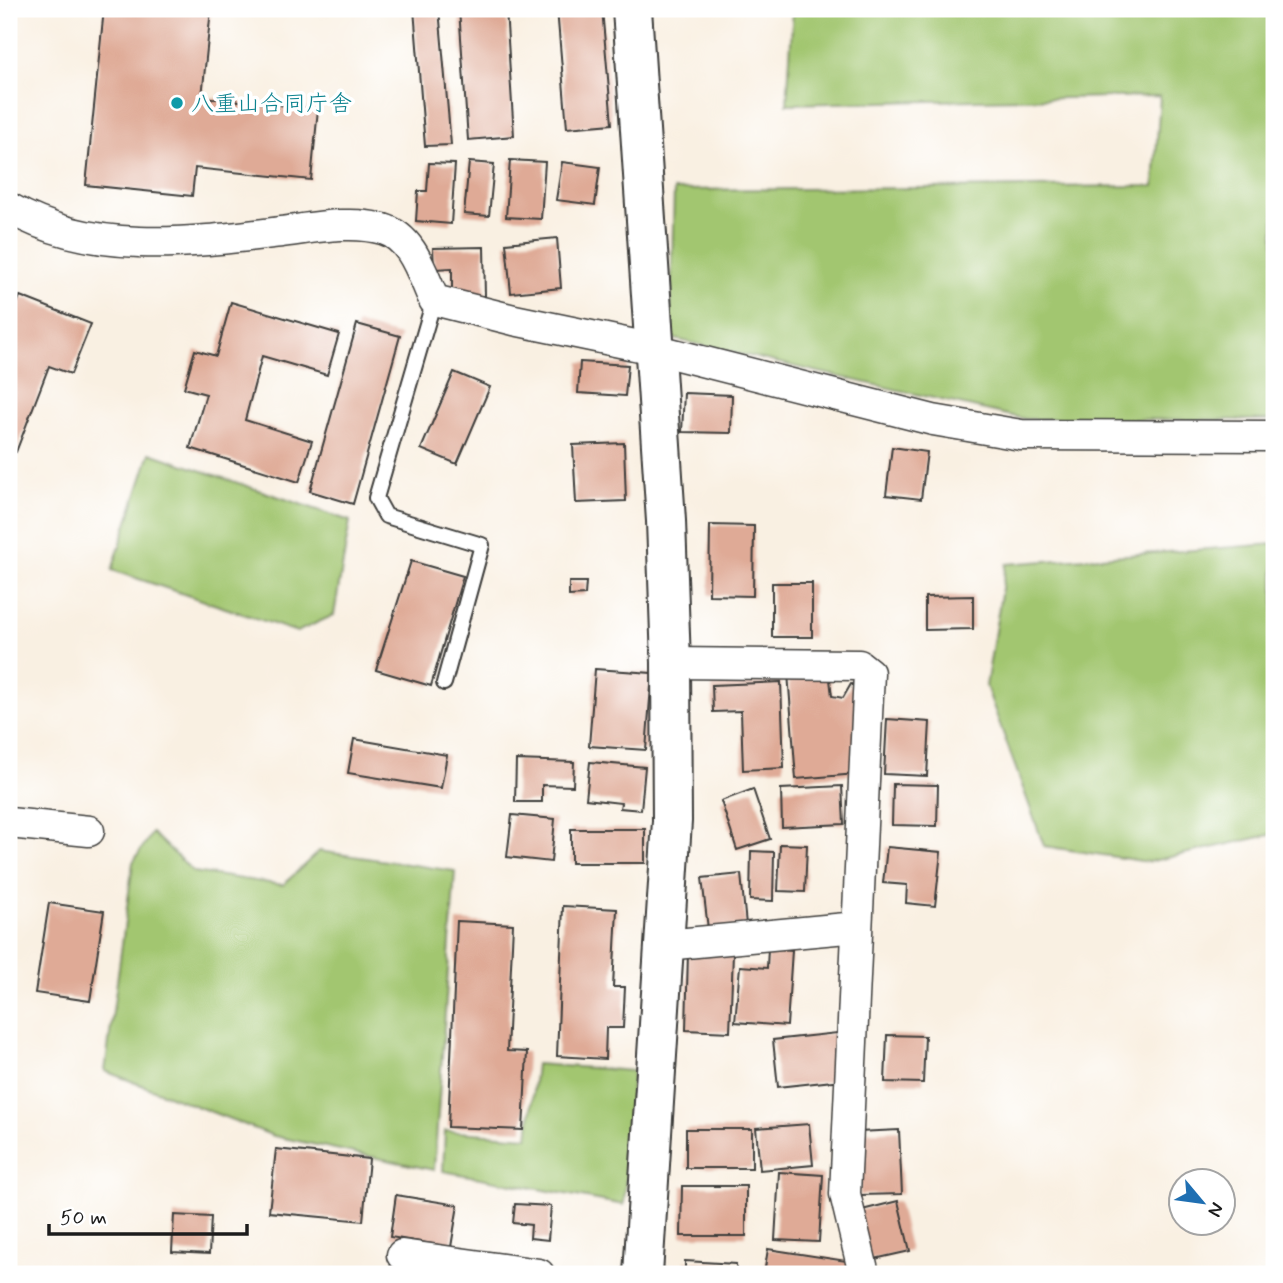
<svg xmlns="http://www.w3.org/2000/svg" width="1283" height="1283" font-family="Mynerve,'Klee One',sans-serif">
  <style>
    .green { fill: #a2c670; stroke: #5f7146; stroke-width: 2 }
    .building { fill: #dfaa96 }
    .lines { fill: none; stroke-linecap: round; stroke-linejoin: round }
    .lane-casing { stroke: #3d3c3a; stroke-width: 18 }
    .street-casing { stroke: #3d3c3a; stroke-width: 33 }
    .secondary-casing { stroke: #3d3c3a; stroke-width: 42 }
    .lane { stroke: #fff; stroke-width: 14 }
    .street { stroke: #fff; stroke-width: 30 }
    .secondary { stroke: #fff; stroke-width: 38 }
    .culture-dot { fill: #0f9aa8; stroke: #fff; stroke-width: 2.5 }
    .labels { text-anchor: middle; stroke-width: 7; stroke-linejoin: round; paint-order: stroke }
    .culture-label { font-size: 23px; fill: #0d838f; stroke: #fff; text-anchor: start }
  </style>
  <rect width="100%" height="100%" fill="#fff"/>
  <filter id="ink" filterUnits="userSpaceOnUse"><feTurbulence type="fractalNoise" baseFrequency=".0143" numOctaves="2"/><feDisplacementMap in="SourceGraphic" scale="14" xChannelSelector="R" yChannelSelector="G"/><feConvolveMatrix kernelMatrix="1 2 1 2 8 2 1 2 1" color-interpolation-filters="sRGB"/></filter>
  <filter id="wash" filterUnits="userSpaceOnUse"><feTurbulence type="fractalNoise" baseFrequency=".00686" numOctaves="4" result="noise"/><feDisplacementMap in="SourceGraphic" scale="28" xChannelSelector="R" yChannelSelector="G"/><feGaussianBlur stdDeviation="1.57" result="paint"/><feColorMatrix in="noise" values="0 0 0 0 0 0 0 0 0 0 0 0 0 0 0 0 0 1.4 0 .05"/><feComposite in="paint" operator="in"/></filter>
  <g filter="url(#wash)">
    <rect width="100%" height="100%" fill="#f9f0e2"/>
    <path class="green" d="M793,9H1274V420L1025,419L670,338L674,190L1154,186L1160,96L787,104Z
      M150,453L350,521L334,615L297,632L112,570Z
      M1274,544V834L1148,862L1044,846L986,686L1006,564Z
      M152,833L194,872L283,885L319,851L455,871L434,1170L274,1136L105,1071L133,862Z
      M536,1064L633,1071L624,1205L443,1171L445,1131L528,1137Z"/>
    <g id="blocks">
      <path class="building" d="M104,9H211L202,97L318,109L311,180L195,168L192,196L86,185Z
        M414,9H439L451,145L425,146Z
        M459,9H506L514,136L468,140Z
        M557,9H602L612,124L567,128Z
        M510,160L545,162L541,219L506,217Z
        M469,162L494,164L489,216L464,214Z
        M562,162L600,167L595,205L556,200Z
        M429,163L455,164L451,224L416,221L418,191H427Z
        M557,238L561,288L511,293L506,243Z
        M484,247L485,296H452V268L434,269L433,248Z
        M20,296L91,324L71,374L49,366L16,452L9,449V325Z
        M231,302L339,334L327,375L262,356L245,420L312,441L299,482L190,448L206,394L184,388L195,350L216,356Z
        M357,324L400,336L353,504L310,491Z
        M580,362L628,365L625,396L578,393Z
        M454,372L490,387L457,464L421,449Z
        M684,393L732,395L731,433L682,432Z
        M624,443L626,501L576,503L573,445Z
        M892,447L927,452L921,499L886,495Z
        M710,525L754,526L753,596L709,595Z
        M411,561L463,576L431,686L376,670Z
        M569,582H586L585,595L569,596Z
        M772,583H812V637H772Z
        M973,596V629L925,630V597Z
        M595,669L652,673L646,750L589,746Z
        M829,671L832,696L843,698L851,684L860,685L857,774L796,779L788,673Z
        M781,682L784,768L743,770L741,711L713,712L712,685Z
        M887,719L930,722L927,776L884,774Z
        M354,739L447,755L441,788L348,773Z
        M516,760L574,762L573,786L542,785V802H515Z
        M590,762L645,767L641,810L620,808L621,803L586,799Z
        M893,784L938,785L937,826L892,825Z
        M842,786L844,824L782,827L781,789Z
        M753,789L770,839L737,850L721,801Z
        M512,815L555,819L551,862L507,857Z
        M571,829H645V863H571Z
        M780,844L807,845L805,892L778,891Z
        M887,847L941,852L935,906L906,903L907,885L883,883Z
        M751,851L774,852L773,901L750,900Z
        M741,874L746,925L708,929L702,878Z
        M49,903L104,911L90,1001L35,993Z
        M563,906L617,909L613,987H625L623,1028H606L605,1059L557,1056Z
        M457,921L513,924L507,1051L527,1052L523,1130L448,1127Z
        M768,948L792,950L787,1026L735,1022L740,966L767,968Z
        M688,952L733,953L730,1032L686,1030Z
        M837,1033L842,1080L778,1087L773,1040Z
        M887,1035L925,1036L923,1083L885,1082Z
        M809,1124L813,1165L760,1170L756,1128Z
        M686,1129H752V1168H686Z
        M899,1130L902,1194L860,1195L858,1132Z
        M276,1149L369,1159L363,1221L269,1212Z
        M779,1172L823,1175L819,1242L775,1240Z
        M682,1186H746V1236H681Z
        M396,1195L458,1205L451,1247L390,1237Z
        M898,1201L910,1251L870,1260L858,1211Z
        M515,1204L551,1206L548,1240L530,1238L531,1225L513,1223Z
        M174,1215L211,1217L209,1254L172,1252Z
        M768,1249L853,1262L851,1274H764Z
        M685,1261L736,1264V1274H685Z"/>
    </g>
  </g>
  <g filter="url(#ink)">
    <use href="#blocks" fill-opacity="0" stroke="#3d3c3a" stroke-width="2"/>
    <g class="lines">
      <g class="lane-casing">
        <path id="lane" d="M434,300L376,498L386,516L482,545L444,683"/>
      </g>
      <g class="street-casing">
        <path id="street" d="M9,208C92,256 190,243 281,232C313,228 351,220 383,229C413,238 422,274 434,300L514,320L654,349L933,420L1021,435L1274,436
          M671,663L859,665L869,673L845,1194L864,1274
          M9,823L89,831
          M665,945L857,927
          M402,1255L539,1274"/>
      </g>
      <g class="secondary-casing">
        <path id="secondary" d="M632,9L666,521L671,663L672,821L643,1274"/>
      </g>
      <use href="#lane" class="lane"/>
      <use href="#street" class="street"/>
      <use href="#secondary" class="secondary"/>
    </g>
  </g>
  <circle class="culture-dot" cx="177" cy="103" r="7"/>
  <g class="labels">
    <g class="culture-label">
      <text x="191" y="111">八重山合同庁舎</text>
    </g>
  </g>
  <rect width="1283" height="1283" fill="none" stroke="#fff" stroke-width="35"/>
  <g transform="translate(1202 1202) rotate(119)"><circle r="33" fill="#ffffff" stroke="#a4a4a4" stroke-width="2"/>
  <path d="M0-5L12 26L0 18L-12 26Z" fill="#1f6fb2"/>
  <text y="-10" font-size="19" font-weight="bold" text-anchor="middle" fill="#1c1c1c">N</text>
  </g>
  <path d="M49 1224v10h198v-10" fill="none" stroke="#1c1c1c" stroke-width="3.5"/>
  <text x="60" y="1224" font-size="21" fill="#1c1c1c" stroke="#ffffff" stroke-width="5" paint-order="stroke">50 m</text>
</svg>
